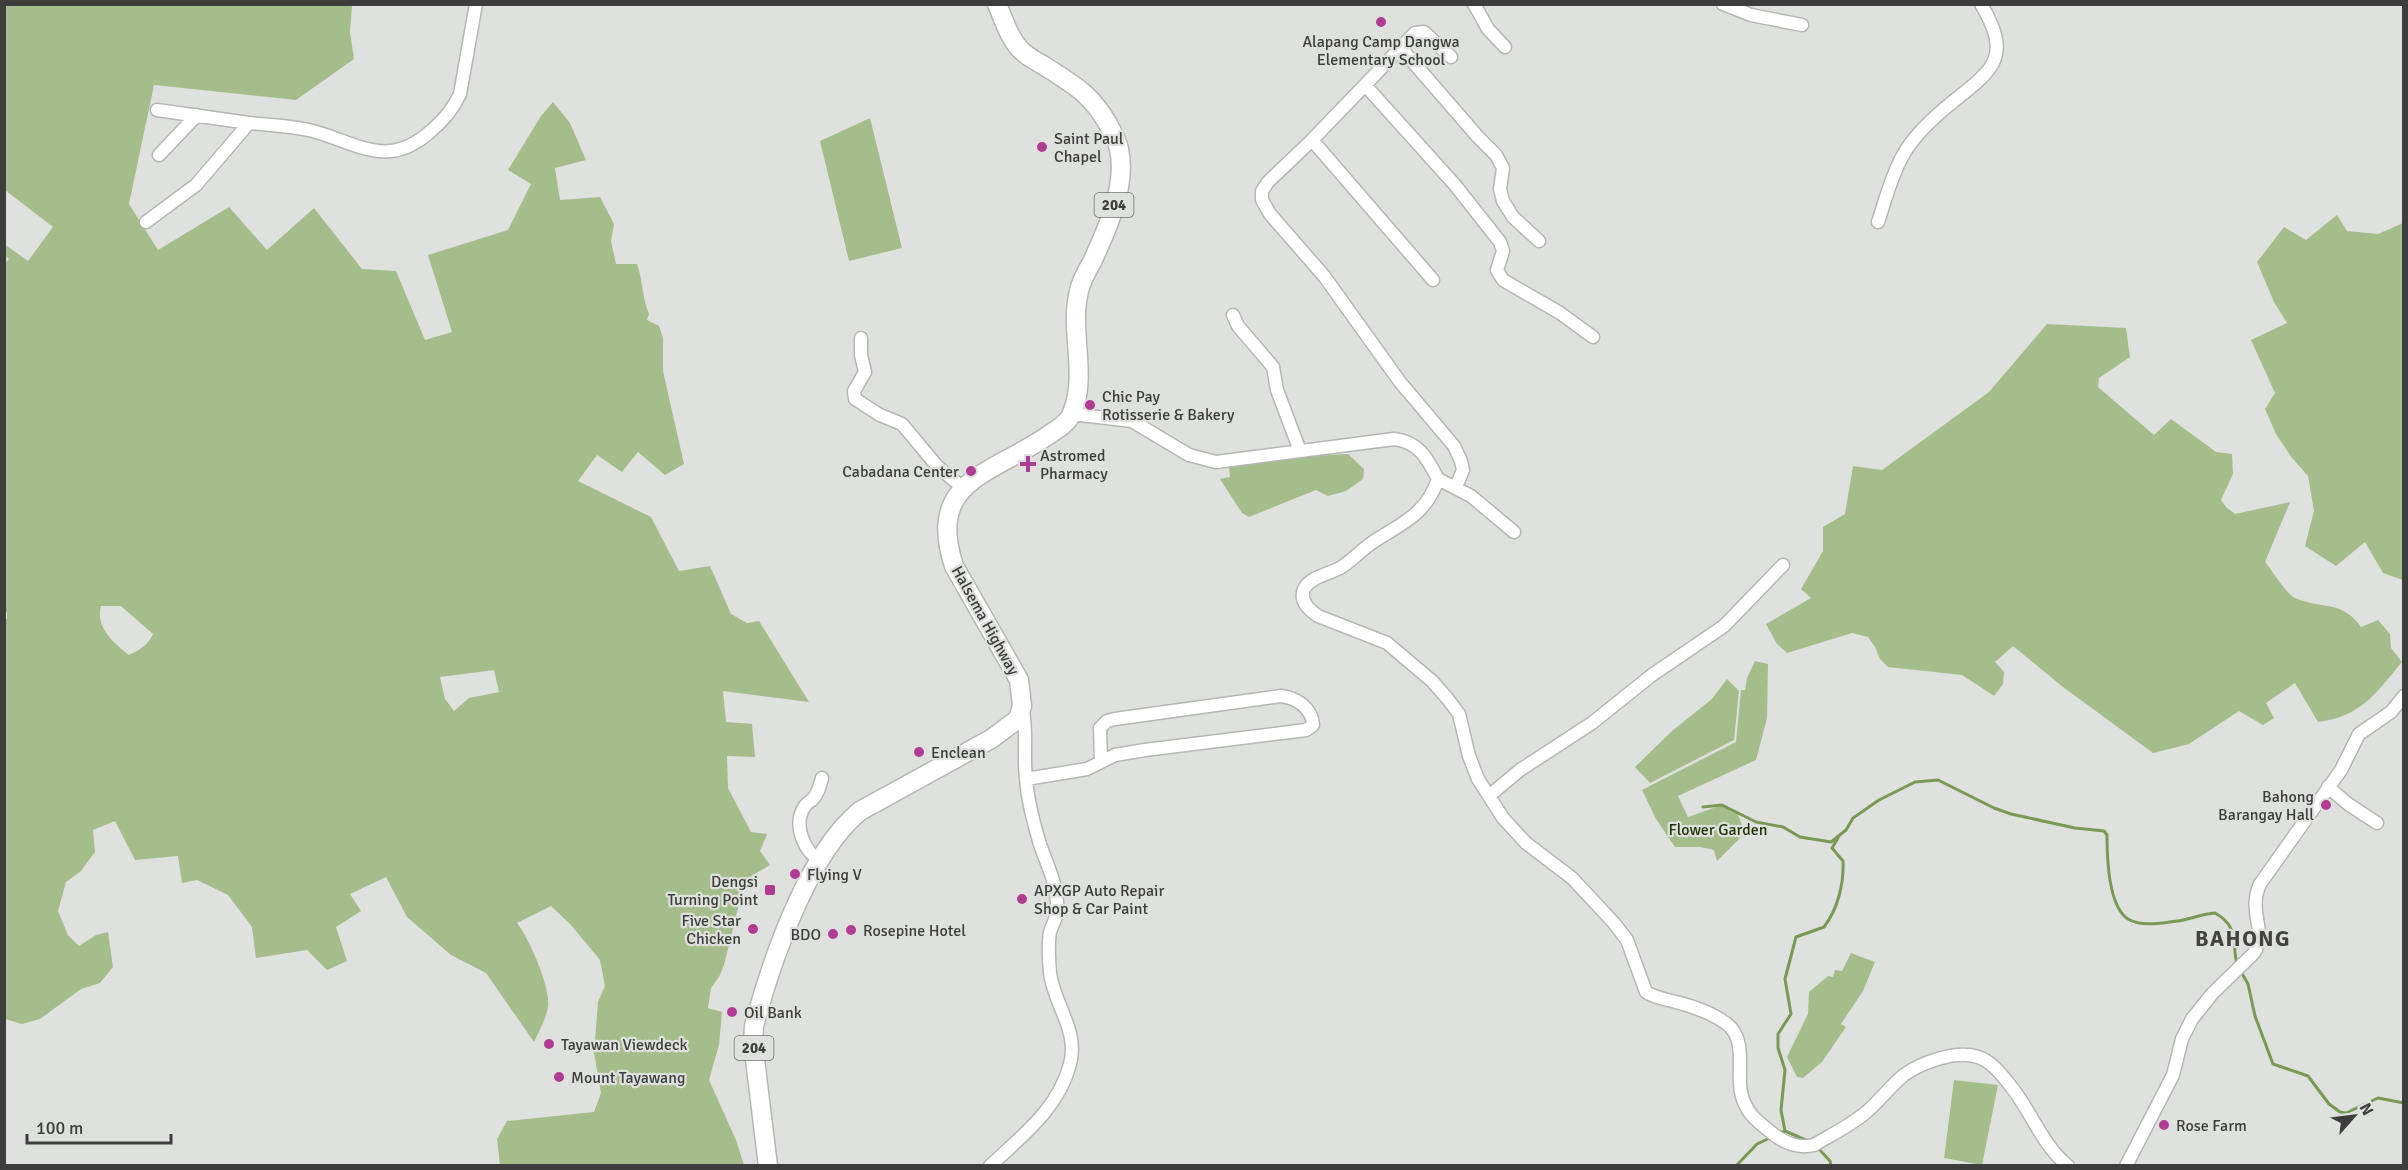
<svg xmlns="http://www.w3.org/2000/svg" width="2408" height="1170" font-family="Signika,sans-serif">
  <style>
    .green { fill: #a5bd8b; fill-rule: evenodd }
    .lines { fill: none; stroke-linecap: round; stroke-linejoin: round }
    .stream { stroke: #799a54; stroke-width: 3 }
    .minor-casing { stroke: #b5b7b3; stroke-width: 15 }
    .highway-casing { stroke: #b5b7b3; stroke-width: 21 }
    .minor { stroke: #fff; stroke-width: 12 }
    .highway { stroke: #fff; stroke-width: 18 }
    .poi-dot { fill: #b13c93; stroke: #dfe1de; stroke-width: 2 }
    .labels { text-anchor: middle; stroke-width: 4.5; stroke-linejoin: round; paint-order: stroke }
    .shield { fill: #dfe1de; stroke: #6d6e6d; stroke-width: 1.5 }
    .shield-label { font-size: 15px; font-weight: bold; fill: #3c3d3c }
    .poi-label { font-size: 16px; fill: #3c3d3c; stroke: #dfe1de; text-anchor: start }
    .street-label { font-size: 16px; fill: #3c3d3c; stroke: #dfe1de }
    .park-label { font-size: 16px; fill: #1f3300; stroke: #dfe1de }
    .district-label { font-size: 22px; font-weight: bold; letter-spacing: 1.5px; fill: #424341; stroke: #dfe1de }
  </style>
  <rect width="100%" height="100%" fill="#dfe1de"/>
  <path class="green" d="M5,5H352L350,32L354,59L296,100L154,85L129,204L158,250L229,207L267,250L314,208L362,269L396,271L425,340L452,332L428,255L508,230L531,184L508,170L541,116L553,102L570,123L586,160L555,168L560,200L600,197L614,224L611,241L616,264H637C643,281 642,297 649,314L647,320L659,326L663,338V371L684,464L665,475L638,452L622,472L597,455L578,481L651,517L679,571L710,566L731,614L747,623L759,621L809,702L723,691L726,722L752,724L755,757L727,756L728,788L751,832L767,834L760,851L770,865L745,880L724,965L719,977L711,988L708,1008L722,1012L719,1045L709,1080L736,1140L744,1165H500L497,1139L507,1121L594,1112L601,1093L594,1053L598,1002L605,986L600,960L571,925L551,906L517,923C529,938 551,988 548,1007C546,1019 539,1031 534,1042L486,973L451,955L407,917L386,877L350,894L361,911L336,927L347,961L327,970L307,950L256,958L252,927L228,895L197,880L182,883L178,856L135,860L115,821L93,830L95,852L81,871L66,882L58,911L68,935L79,946L96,935L108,932L113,967L100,983L81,989L40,1019L22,1024L5,1019L4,619H7V612L4,611V265L9,259L5,256L4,244L28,261L53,227L5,190ZM101,606H121L153,634C148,645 140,650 129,655C115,644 95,628 101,606ZM494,670L499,692L469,698L454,711L445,699L440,677Z
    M870,118L902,248L849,261L820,141Z
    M2337,215L2347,231L2378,234L2403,223V580L2383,573L2365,542L2336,566L2305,546L2314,511L2308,476L2292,458L2276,434L2265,409L2275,393L2251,340L2287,323L2274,302L2257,262L2284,227L2306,240Z
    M2047,324L2126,328L2130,357L2099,378L2098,387L2154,435L2171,419L2216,452L2232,454L2233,474L2221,500L2226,507L2235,514L2290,502L2265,562C2272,570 2286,594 2295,598C2320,609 2343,600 2361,627L2378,620L2390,634L2391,648L2402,662C2377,692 2361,717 2318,722L2295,683L2266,703L2274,718L2263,725L2239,711L2189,744L2153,753L2063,687L2013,646L1995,662L2004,672L2003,684L1994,696L1962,675L1888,667L1880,659L1875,647L1868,637L1852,633L1787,653L1777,644L1766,624L1811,598L1801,589L1823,551V527L1845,514L1853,466L1882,470L1989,392Z
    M1348,454L1364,469L1363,479L1346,491L1328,496L1316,490L1249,517L1242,513L1220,479L1230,477L1229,466L1273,458Z
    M1755,661L1768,664L1767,718L1756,760L1678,796L1688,817L1722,805L1737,812L1745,833L1717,861L1714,850L1700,847H1675L1656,819L1642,790L1736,742L1741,690H1745L1747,678Z
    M1727,679L1739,691L1734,740L1650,783L1635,767L1672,731L1712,699Z
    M1851,953L1875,962L1863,991L1841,1024L1846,1027L1822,1062L1803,1078L1797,1077L1787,1057L1808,1014L1809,992L1828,976L1833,977L1835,970L1842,971Z
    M1954,1080L1998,1085L1982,1165L1944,1158Z"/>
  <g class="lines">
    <path class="stream" d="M1703,807L1722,805L1756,822L1783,827L1800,837L1831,842L1846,830L1853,818L1879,800L1915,782L1938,780L1994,808L2011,814L2075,828L2104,831L2107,835C2107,856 2108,906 2128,919C2140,927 2165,923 2178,921C2191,919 2202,914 2215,913C2239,926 2232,943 2237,965
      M2240,970L2248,984L2255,1016L2273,1064L2308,1076L2329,1104L2340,1112L2346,1113L2378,1098L2404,1103
      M1785,1131L1808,1141
      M1780,1133L1785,1131L1781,1110L1785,1070L1778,1048V1034L1791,1014L1785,979L1796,937L1824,927C1838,909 1844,883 1843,861L1832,848L1838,838
      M1818,1148L1830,1161L1831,1166
      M1736,1166L1757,1144L1772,1137"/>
    <g class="minor-casing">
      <path id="minor" d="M1474,4L1488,29L1505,47
        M1723,4L1751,15L1802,25
        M1400,47L1478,137L1496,155L1503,168L1500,189L1503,201L1513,217L1539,241
        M1451,57L1424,32L1415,33L1312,140L1268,182L1262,191V200L1270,214L1324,276L1400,382L1454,446L1461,461L1463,470L1456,487
        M1365,85L1455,185L1500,242L1503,251L1497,270L1503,280L1560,313L1593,337
        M157,110L249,123
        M1312,140L1433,280
        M159,155L197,115
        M146,222L196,185L249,123C269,125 292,126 313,131C359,144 389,170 432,130C444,120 453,109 460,94L476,4
        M1878,222C1885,201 1891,177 1902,157C1913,136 1936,115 1955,100C1996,68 2011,55 1981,4
        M1233,315L1238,326L1273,367L1277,390L1300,451
        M861,338V355L865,372L854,391L855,399L880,415L902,424L937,466L963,488
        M1072,414L1132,421L1189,455L1216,462L1394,439C1419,442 1427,458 1438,479C1426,515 1402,523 1373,542C1361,550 1352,561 1340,568C1329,574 1310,577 1304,589C1299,601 1309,610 1318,616L1387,643L1432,681L1447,698L1459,714L1469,756L1478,779L1503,818L1526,843L1572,878L1614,923L1627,940L1646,992C1655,998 1665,999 1676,1002C1692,1006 1714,1014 1727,1024C1750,1042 1733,1078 1744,1102C1749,1116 1761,1124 1772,1133C1784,1143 1797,1149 1814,1145C1831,1135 1849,1126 1864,1114C1879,1102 1889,1087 1904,1075C1922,1062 1956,1050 1978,1057C1991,1061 2001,1074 2009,1084C2031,1110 2041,1144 2068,1166
        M1438,479L1471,496L1514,532
        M1026,779L1087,769L1115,755L1145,750L1306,730L1313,725C1312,708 1297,698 1281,696L1115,719L1107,721L1100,728L1101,761
        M2328,787L2348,804L2377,823
        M1490,795L1520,770L1592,723L1652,675L1724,626L1783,565
        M821,861C804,852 792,824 805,806C807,803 809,802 812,800C818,794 820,786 822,778
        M990,1166C1022,1136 1059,1108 1070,1064C1079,1030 1054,1005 1050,973C1049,961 1048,943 1050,932C1052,925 1057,918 1057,910C1059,886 1046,864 1039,841C1034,824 1027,795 1026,778C1023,754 1028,731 1022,706
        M2126,1166L2173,1075L2182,1039L2192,1019L2212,994L2254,953C2268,930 2247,913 2260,884L2341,770L2359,734L2391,712L2404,696"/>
    </g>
    <g class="highway-casing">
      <path id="highway" d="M768,1166L753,1043L754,1026C771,962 808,853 860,811L991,739L1018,719L1022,706L1019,680L954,566C925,479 994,474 1050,434C1058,429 1069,422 1072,413C1088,375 1069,330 1079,291C1081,281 1087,271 1092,262C1107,229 1127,187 1119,149C1117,140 1112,132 1108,124C1091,94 1074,85 1046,67C1038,62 1029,58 1023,52C1010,41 1004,20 997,4"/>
    </g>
    <use href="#minor" class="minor"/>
    <use href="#highway" class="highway"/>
  </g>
  <g class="poi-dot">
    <circle cx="1381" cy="22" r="6"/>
    <circle cx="1042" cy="147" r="6"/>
    <circle cx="1090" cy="405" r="6"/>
    <path d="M1025 455h6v6h6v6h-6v6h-6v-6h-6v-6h6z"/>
    <circle cx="971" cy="471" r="6"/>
    <circle cx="919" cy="752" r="6"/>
    <circle cx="2326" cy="805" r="6"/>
    <circle cx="795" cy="874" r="6"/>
    <rect x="764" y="884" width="12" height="12" rx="3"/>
    <circle cx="1022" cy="899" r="6"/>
    <circle cx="753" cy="929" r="6"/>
    <circle cx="851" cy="930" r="6"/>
    <circle cx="833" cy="934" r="6"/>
    <circle cx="732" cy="1012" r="6"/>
    <circle cx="549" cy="1044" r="6"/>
    <circle cx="559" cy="1077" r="6"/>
    <circle cx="2164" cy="1125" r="6"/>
  </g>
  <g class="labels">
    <g class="shield">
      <rect x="1094.5" y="193" width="39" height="24" rx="4.5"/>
      <rect x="734.5" y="1036" width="39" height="24" rx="4.5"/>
    </g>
    <g class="shield-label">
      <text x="1114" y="210">204</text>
      <text x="754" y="1053">204</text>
    </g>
    <g class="poi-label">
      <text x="1381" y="47" text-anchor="middle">Alapang Camp Dangwa<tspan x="1381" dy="18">Elementary School</tspan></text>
      <text x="1054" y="144">Saint Paul<tspan x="1054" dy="18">Chapel</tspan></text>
      <text x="1102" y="402">Chic Pay<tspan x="1102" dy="18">Rotisserie &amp; Bakery</tspan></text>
      <text x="1040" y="461">Astromed<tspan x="1040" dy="18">Pharmacy</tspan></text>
      <text x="959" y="477" text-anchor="end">Cabadana Center</text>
      <text x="931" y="758">Enclean</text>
      <text x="2314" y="802" text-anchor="end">Bahong<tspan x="2314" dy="18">Barangay Hall</tspan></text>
      <text x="807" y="880">Flying V</text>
      <text x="758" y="887" text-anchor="end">Dengsi<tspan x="758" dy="18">Turning Point</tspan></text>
      <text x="1034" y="896">APXGP Auto Repair<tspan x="1034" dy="18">Shop &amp; Car Paint</tspan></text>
      <text x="741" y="926" text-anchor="end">Five Star<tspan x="741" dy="18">Chicken</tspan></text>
      <text x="863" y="936">Rosepine Hotel</text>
      <text x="821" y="940" text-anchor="end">BDO</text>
      <text x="744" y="1018">Oil Bank</text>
      <text x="561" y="1050">Tayawan Viewdeck</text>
      <text x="571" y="1083">Mount Tayawang</text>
      <text x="2176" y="1131">Rose Farm</text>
    </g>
    <g class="street-label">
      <text transform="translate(986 620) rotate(61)" y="6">Halsema Highway</text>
    </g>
    <g class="park-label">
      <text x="1718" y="835">Flower Garden</text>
    </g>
    <g class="district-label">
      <text x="2243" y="946">BAHONG</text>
    </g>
  </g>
  <rect width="2408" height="1170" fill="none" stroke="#3c3d3c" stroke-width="12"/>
  <g transform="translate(2354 1116) rotate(62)" stroke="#dfe1de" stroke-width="4.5" paint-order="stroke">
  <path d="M0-4.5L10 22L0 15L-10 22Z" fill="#3c3d3c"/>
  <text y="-9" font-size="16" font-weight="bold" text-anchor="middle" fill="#3c3d3c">N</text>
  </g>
  <path d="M27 1134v9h144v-9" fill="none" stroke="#3c3d3c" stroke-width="3"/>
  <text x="36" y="1134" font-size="18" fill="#3c3d3c" stroke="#dfe1de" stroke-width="4.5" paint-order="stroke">100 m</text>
</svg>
